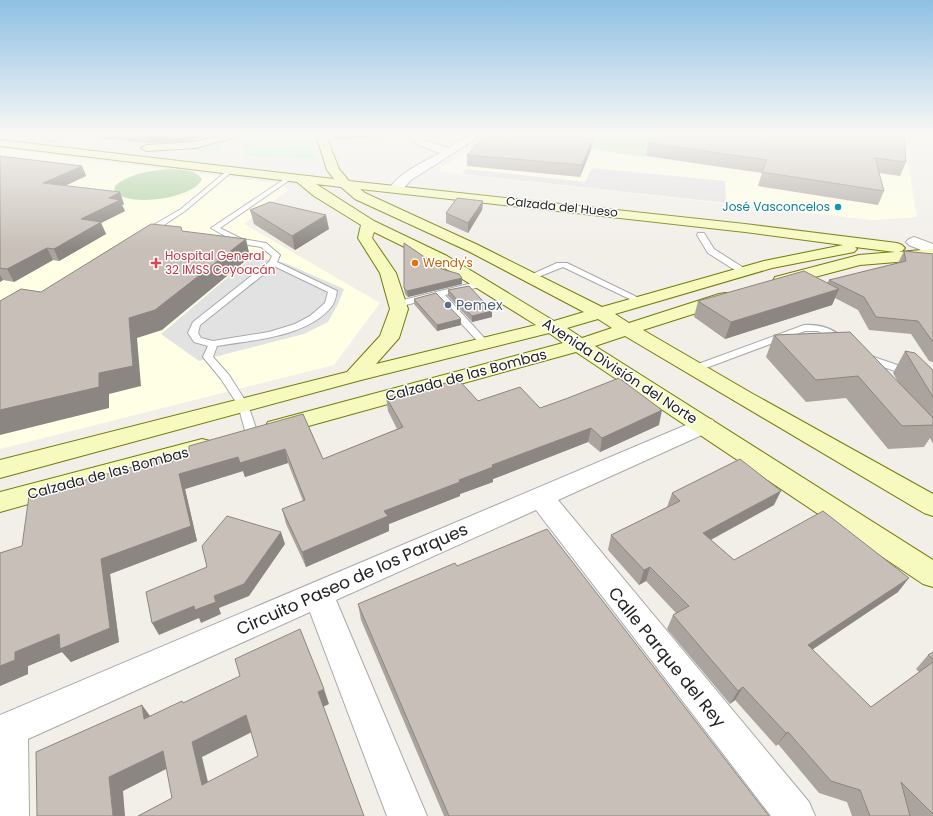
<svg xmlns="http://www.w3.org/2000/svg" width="933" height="816" font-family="Poppins,sans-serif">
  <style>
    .education { fill: #ffffe5 }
    .grass { fill: #cdebb0 }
    .forest { fill: #add19e }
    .park { fill: #c8facc }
    .parking { fill: #e2e2e2 }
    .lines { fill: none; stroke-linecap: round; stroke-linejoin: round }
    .service-casing { stroke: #a9a9a9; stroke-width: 2 }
    .minor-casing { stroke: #a9a9a9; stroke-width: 2 }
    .tertiary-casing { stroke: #a9a9a9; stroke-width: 2 }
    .secondary-casing { stroke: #707d05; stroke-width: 2 }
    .service { fill: #fff; fill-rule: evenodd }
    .minor { fill: #fff; fill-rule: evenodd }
    .tertiary { fill: #fff; fill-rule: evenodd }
    .secondary { fill: #f7fabf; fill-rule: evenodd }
    .wall { fill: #aba49e }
    .shaded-wall { fill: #8b8681 }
    .building { fill: #c7bfb8; stroke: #8b8681; fill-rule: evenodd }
    .culture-dot { fill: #0f9aa8; stroke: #fff; stroke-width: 1.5 }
    .health-dot { fill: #e0444e; stroke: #fff; stroke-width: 1.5 }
    .food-dot { fill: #e8710a; stroke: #fff; stroke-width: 1.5 }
    .service-dot { fill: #5c6f8a; stroke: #fff; stroke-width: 1.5 }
    .labels { text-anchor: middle; stroke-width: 3; stroke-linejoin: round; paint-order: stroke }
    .far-street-label { font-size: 12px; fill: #222; stroke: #fff }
    .far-culture-label { font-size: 12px; fill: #0d838f; stroke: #fff; text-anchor: end }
    .far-health-label { font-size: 12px; fill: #be3a42; stroke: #fff; text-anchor: start }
    .far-food-label { font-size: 12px; fill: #c56008; stroke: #fff; text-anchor: start }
    .service-label { font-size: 14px; fill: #4e5e75; stroke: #fff; text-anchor: start }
    .street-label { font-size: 14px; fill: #222; stroke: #fff }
    .near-street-label { font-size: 17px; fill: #222; stroke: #fff }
  </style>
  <rect width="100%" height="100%" fill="#f2efe9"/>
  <path class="education" d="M493,135H904L917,217L872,220L441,172L439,169Z
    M0,148L282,184L288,190L244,224L380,303L334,365L0,449Z"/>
  <path class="grass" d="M547,135H665L644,157L538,141Z"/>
  <path class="forest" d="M169,169C180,170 195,169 202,179C193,199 127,208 114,191L115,186C130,173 150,171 169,169Z"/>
  <path class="park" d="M243,135H311L320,160L245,156L241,137Z
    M220,143V153L173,148Z"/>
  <path class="parking" d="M592,168L725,181L726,203L462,174L466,169L585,182Z
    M252,257L285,263L344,289L338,304L328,322L304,334L199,361L161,334Z"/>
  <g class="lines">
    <g class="service-casing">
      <path id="service" d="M229,169L234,170L185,211L149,235H143V231L181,209Z
        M289,176L294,177L220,228L242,239L266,243L280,255L277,262L337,291C336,296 335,302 332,306C308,337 253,340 217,346L213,357L229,375L248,405L258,434L256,437H248L246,434L238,405L221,379L203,357L208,346L194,342L188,333L193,322L269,262L272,256L261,247L237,243L211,228ZM274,266L328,292L325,303L310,316L295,324L269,332L213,341L201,338L198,333L200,325Z
        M698,233H704L714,249L747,270V274H741L708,253L697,235Z
        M557,263H567L645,301L644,303H638L563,267L533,279H527L526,277Z
        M481,281L484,282L485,284L484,286L445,295L488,342L490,344L488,346H482L437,297L398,307L394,304L395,302Z
        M804,325C820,324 836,329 847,342L845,344H839L818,331H805L698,371H690L689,369L690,367Z
        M868,355L903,367L933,373V379C909,376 887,369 864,360L863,358L864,356Z"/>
    </g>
    <g class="minor-casing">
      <path id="minor" d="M51,135H64L63,137L52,141L47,138Z
        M409,135H419L424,140L448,148L470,135H482L411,180L400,192H390L389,189C400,172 422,163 440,153L416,144Z
        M705,417L713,420L716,425L713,430L558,500L809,802L815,816H771L536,510L336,600L427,816H387L310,612L28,739L29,816H0V715Z"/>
    </g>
    <g class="tertiary-casing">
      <path id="tertiary" d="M914,237L933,244V255L909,245L906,242L909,239Z"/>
    </g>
    <g class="secondary-casing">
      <path id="secondary" d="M221,135H236L235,137L196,148L147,151L141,148L147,145L195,142Z
        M316,135H326L339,169L349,181L745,224L897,243L902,245L905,248L902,251L899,252L933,249V259L860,265L781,286L775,285L773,281L775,277L859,255L895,252L855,247L857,249L854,252L772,268L615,314L629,323L719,294L725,293L731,294L734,298L731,302L643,330L753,394L933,494V516L924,513L625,336L595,346L933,560V587L923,584L576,352L276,435L268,432L265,427L268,422L563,343L549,333L361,380L0,478V460L347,372L380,336L390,309L380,273L358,238L361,225L314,196L297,182L0,146V140L334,179L327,170ZM316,184L341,187L355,199L468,251L584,312L554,321L447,256L374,221ZM360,189L745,232L843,245L764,261L602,307L478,245L365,193ZM374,232L435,262L536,325L376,364L399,338L408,309L396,273L372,238ZM598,319L612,328L582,338L567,328Z
        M202,439L210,441L214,447L210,453L0,512V492Z"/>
    </g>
    <use href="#service" class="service"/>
    <use href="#minor" class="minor"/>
    <use href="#tertiary" class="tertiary"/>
    <use href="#secondary" class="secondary"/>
  </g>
  <path class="wall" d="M96,135H210L194,139V141L148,143L97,138Z
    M904,135L906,162L900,176L879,173L884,191L878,205L758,186L762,173L646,156L648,143Z
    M591,150L580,177L467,166V155Z
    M0,156L82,166L86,176L65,186L124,204L122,205L125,211L101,223L106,234L59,261L53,260L14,282L3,280L0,282Z
    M483,201L482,210L468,233L446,223V213Z
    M250,210L329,229L295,250L254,224Z
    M904,251L933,254V362L929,361L911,334L869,330L858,310L835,298L832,305L725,339L694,317L698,301L827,283L829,280L898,263Z
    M462,284L408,297L405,294L404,288Z
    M448,290L492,311V317L472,322L448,296Z
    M414,299L461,319V325L437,331L414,304Z
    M774,335L898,382L893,373L905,351L933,370V444L930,438L924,447L888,449L846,398L806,402L766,357Z
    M430,388L478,401L540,408L659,425L600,452L588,442L493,479V482L460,494V496L389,524V531L306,567L286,524L282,509L303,501L288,463L245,477L243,471L185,489L197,541L110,574L119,642L71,662L62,652L28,666V674L0,686V553L22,546L189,451L303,414L323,459L397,429L388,411L386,397Z
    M672,493L774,505L711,540L734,560L898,592L812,650L871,707L919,672L916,669L928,655L933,652V816H852L847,802L819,793L778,744L776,746L735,700L730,704L667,629L673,615L676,613L646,581L639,585L608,550L611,535L667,507Z
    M457,566L769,816H444L361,620L358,604Z"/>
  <path class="shaded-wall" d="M145,135H210L194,139V141L148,143Z
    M350,135H400L336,140L335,136Z
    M593,139L591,150L580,177L582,165Z
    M82,166L86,176L47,194L43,183Z
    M120,192L124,204L122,205L125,211L101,223L106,234L59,261L54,249L81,219L109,198Z
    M483,201L482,210L468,233V223Z
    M326,215L329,229L295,250L292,236Z
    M246,239L250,257L162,330L137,338L141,386L109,394V408L0,435V410L99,373L129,318Z
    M47,248L53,260L14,282L7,269Z
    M0,275L3,280L0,282Z
    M462,278V284L408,297L407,291Z
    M839,289L832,305L725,339L731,322Z
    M492,311V317L472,322V316Z
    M461,319V325L437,331V325Z
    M662,410L659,425L600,452L602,438Z
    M591,428L588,442L493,479V482L460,494V496L389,524V531L306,567L302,552L384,511L459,480L492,465Z
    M285,449L288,463L245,477L243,471L185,489L197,541L110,574L119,642L71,662L62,652L28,666V674L0,686V666L15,652L59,634L101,559L179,474L238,457Z
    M781,491L774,505L697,547L703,533Z
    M281,532L285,544L249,596L219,608L221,614L201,623L199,618L159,635L152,623L194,606L214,596Z
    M650,567L646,581L639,585L644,570Z
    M909,578L898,592L798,659L808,645Z
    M743,687L735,700L730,704L738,691Z
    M324,689L329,704L323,707L318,692Z
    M142,705L153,720L144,719Z
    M246,715L254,731L202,757L212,799L202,785L192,742Z
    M788,732L778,744L776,746L786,733Z
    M163,751L174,765L123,791L125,816H113L109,777Z"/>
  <path class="building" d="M335,135H350L335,136Z
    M486,135H567L593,139L582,165L467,155Z
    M656,135H904L906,162L875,158L884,191L762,172L767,160L648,143Z
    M0,156L82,166L43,183L120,192L109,198L120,200L81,219L101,222L54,249L47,248L7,269L0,268Z
    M457,198L483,201L468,223L446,213Z
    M270,202L326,215L292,236L250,210Z
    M151,224L181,227L182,231L246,239L155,310L129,318L133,366L99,373V387L0,410V301L21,289L41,292Z
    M404,243L442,269L459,274L462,278L407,291L404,288Z
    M904,251L933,254V342L918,321L876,317L864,297L829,280L906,261Z
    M804,271L839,289L731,322L698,301Z
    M469,286L492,311L472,316L448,290Z
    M436,293L461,319L437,325L414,299Z
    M850,332L933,418V425L902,426L858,376L816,380L774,335Z
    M905,351L915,353L933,370V397Z
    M619,378L662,410L602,438L591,428L492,465L493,467L459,480L460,482L384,511L388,516L302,552L282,509L305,500L285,449L240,463L238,457L179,474L191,526L101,559L110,628L60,649L59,634L15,652V660L0,666V553L22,546L29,496L189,451V446L303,414L323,459L403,427L386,397L429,386L430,388L458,379L478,401L520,387L540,408L568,398Z
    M740,459L781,491L703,533L734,560L823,511L909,578L808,645L871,707L933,662V814L901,782L910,816H870L860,790L831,781L788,732L786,733L743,687L738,691L673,615L689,606L650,567L644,570L611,535L680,501L672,493Z
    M227,516L281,532L244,584L214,596L216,602L195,610L194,606L152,623L146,592L207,567L202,546Z
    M547,529L769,816H449L358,604L455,563L457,566Z
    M300,629L324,689L318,692L364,816H138L172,798L163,751L109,777L113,816H37L36,752L142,705L144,719L182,701L183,703L240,676L235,659ZM246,715L258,756L202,785L192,742Z
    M933,652V659L928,655Z"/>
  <linearGradient id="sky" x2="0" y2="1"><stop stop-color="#8fc0e4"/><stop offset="0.54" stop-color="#f9f8f5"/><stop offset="1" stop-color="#f9f8f5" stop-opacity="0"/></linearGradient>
  <rect width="933" height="249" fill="url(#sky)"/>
  <circle class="culture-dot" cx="838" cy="207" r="4"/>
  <path class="health-dot" d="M154 257h4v4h4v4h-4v4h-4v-4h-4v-4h4z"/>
  <circle class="food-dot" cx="415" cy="263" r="4"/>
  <circle class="service-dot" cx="448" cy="305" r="4"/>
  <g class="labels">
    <g class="far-street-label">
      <text transform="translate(562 207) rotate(6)" y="4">Calzada del Hueso</text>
    </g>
    <g class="far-culture-label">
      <text x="830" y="211">José Vasconcelos</text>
    </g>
    <g class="far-health-label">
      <text x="165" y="260">Hospital General<tspan x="165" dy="14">32 IMSS Coyoacán</tspan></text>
    </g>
    <g class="far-food-label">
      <text x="423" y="267">Wendy's</text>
    </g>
    <g class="service-label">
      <text x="456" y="310">Pemex</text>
    </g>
    <g class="street-label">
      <text transform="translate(620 371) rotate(33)" y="5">Avenida División del Norte</text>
      <text transform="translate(466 375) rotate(-15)" y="5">Calzada de las Bombas</text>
      <text transform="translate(108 473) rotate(-15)" y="5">Calzada de las Bombas</text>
    </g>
    <g class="near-street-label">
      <text transform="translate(352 579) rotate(-24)" y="6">Circuito Paseo de los Parques</text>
      <text transform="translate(667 657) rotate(51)" y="6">Calle Parque del Rey</text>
    </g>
  </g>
</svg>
